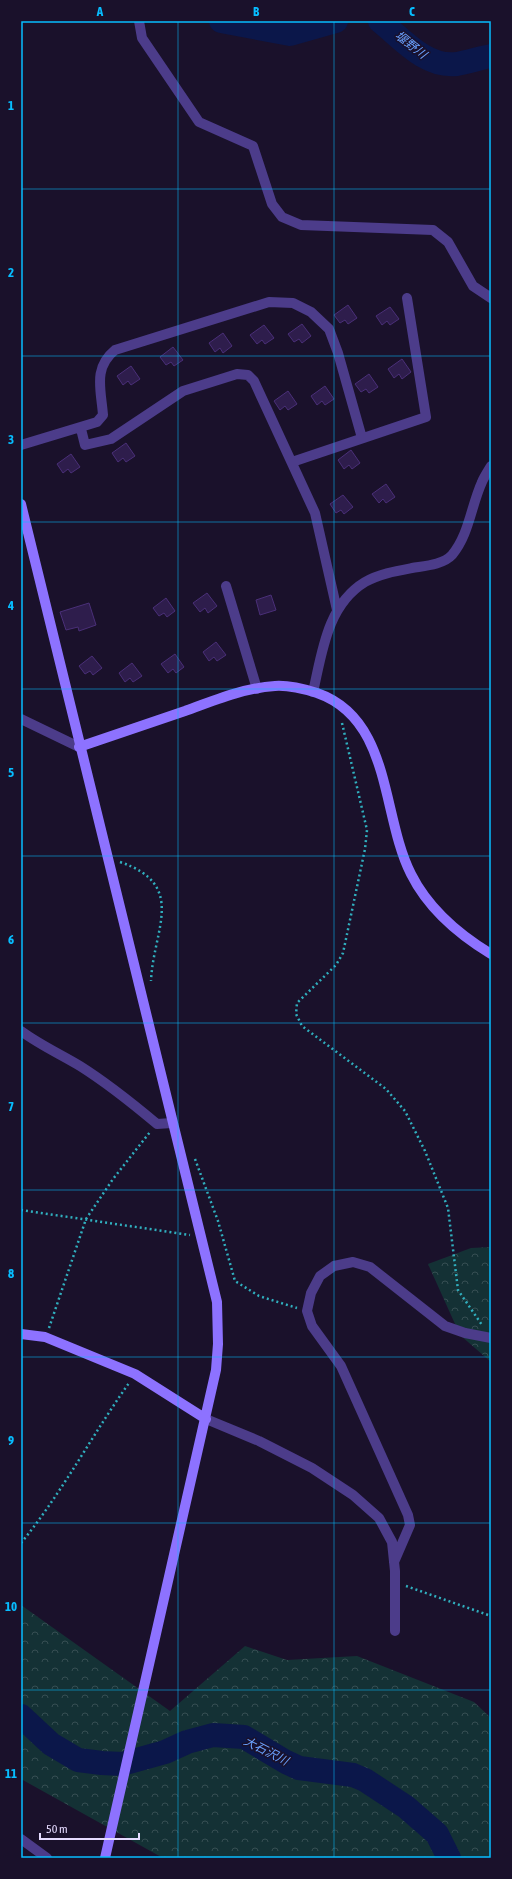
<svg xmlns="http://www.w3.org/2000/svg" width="512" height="1879" font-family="'Asap Condensed','Noto Sans JP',sans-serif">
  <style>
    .forest { fill: url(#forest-crowns) }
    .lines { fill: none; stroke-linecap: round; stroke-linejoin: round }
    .river { stroke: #0b174a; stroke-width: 24 }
    .building { fill: #2e1d4c; stroke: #4a2f78 }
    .path { stroke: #30afbe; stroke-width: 2.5; stroke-dasharray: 2 3; stroke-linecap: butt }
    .street { stroke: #4c3c8a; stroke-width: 10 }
    .secondary { stroke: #8d72ff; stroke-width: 10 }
    .grid { fill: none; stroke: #07bdff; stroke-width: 1; stroke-opacity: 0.55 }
    .labels { text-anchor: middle; stroke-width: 3; stroke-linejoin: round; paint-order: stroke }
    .water-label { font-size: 12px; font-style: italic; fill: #69a1ff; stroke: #1a112b }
    .neatline { fill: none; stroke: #07bdff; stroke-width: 1.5 }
    .grid-label { font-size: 13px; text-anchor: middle; font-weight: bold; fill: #07bdff }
  </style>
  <defs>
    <pattern id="forest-crowns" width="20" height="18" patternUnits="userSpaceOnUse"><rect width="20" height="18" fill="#143135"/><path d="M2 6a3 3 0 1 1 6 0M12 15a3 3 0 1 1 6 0" fill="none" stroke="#364e53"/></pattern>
  </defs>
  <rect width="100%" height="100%" fill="#1a112b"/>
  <path class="forest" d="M491,1247V1362L460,1335L428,1264L471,1248Z
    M21,1605L170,1711L245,1646L287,1660L357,1656L474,1702L491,1718V1858H163L21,1779Z"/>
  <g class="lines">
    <path class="river" d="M221,21L290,34L336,21
      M380,21C402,39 426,68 457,64C469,62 480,58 491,56
      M21,1716L51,1744L78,1760L102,1763L122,1764L165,1752L187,1742L213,1735L244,1737L286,1762L299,1768L353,1775L365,1780L406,1807L437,1834L449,1858"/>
  </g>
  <path class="building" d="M348,305L357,318L348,324L345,320L340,323L334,315Z
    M390,307L399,319L390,325L387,321L382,325L376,316Z
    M302,324L311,336L302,343L299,339L294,342L288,334Z
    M264,325L274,338L265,344L262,340L257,344L250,335Z
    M223,333L232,346L223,353L220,348L215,352L209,343Z
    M173,347L183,360L174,366L171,362L166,365L160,357Z
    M402,359L411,372L402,379L399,374L394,378L388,369Z
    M131,366L140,379L131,385L128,381L123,385L117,376Z
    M369,374L378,387L369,393L366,389L361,392L355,384Z
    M325,386L334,399L325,405L322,401L317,405L311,396Z
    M288,391L297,404L288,410L285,406L280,410L274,401Z
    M126,443L135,456L126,462L123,458L118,462L112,453Z
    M351,450L360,463L352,469L349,465L344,469L338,460Z
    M71,454L80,467L71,473L68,469L63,473L57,464Z
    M386,484L395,497L386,503L383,499L379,503L372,494Z
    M343,495L353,507L344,514L341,510L336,513L330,504Z
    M207,593L217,606L208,613L205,608L200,612L193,603Z
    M271,595L276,610L260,615L256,600Z
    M166,598L175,611L167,617L164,613L159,616L153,608Z
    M89,603L96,625L79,631L78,627L66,630L60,612Z
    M216,642L226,655L217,661L214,657L209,661L203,652Z
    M175,654L184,667L176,673L173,669L168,673L161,664Z
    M92,656L102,668L93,675L90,671L85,674L79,666Z
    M132,663L142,676L133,682L130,678L125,682L119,673Z"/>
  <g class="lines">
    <path class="path" d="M342,723L367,830L365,849L343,953L336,965L297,1003L296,1014L302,1026L386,1089L405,1111L425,1151L448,1208L458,1290L482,1325
      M120,862C188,885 153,930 151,981
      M195,1159L218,1221L235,1281L259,1296L297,1308
      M21,1210L190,1235
      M49,1328L86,1219L113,1179L150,1132
      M21,1543C62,1493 92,1435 129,1383
      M406,1586L491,1616"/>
    <path class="street" d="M139,21L142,38L199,122L253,146L272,204L282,217L301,225L433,230L448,242L473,286L491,298
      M81,429L85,445L111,439L183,391L237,374L248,375L254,381L315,513L337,610
      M21,445L97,422L103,415C101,389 93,368 115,350L269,302L293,303L311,312L329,329L338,353L362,438
      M292,462L426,417L407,298
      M226,586L257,689
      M313,692C322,653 327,605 365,582C379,574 396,571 412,568C423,566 443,565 452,555C469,535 471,506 482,482C484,477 488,471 491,466
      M21,719L79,747
      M21,1031C40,1045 60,1054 80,1066C107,1083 132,1103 157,1124L172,1123
      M206,1419L259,1441L312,1468L353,1495L379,1518L392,1542L395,1571V1631
      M394,1562L410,1525L408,1515L341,1366L312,1326L307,1311L311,1293L320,1276L334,1266L353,1262L370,1267L445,1326L465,1333L491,1338
      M21,1839L47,1858"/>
    <path class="secondary" d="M21,504L217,1302L218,1344L216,1370L105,1858
      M79,747C115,735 150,723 185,711C215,700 244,688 275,686C289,685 304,689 317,693C392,719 381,815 411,874C428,908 458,934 491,954
      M21,1334L45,1337L135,1374L206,1419"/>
  </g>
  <path class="grid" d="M178,21V1858M334,21V1858M21,189H491M21,356H491M21,522H491M21,689H491M21,856H491M21,1023H491M21,1190H491M21,1357H491M21,1523H491M21,1690H491"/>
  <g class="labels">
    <g class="water-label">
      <text transform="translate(411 45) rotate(38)" y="4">堰野川</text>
      <text transform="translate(266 1751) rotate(27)" y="4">大石沢川</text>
    </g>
  </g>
  <rect width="512" height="1879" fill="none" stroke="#1a112b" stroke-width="44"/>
  <path d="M40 1833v6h99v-6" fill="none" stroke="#e5dbff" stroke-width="2"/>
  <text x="46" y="1833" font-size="12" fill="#e5dbff" stroke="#1a112b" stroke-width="3" paint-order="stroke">50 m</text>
  <rect x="22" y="22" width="468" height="1835" class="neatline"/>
  <g class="grid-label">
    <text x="100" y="16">A</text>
    <text x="256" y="16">B</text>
    <text x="412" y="16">C</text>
    <text x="11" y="110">1</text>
    <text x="11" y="277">2</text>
    <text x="11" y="444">3</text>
    <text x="11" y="610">4</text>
    <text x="11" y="777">5</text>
    <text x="11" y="944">6</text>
    <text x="11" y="1111">7</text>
    <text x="11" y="1278">8</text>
    <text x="11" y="1445">9</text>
    <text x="11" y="1611">10</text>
    <text x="11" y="1778">11</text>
  </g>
</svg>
